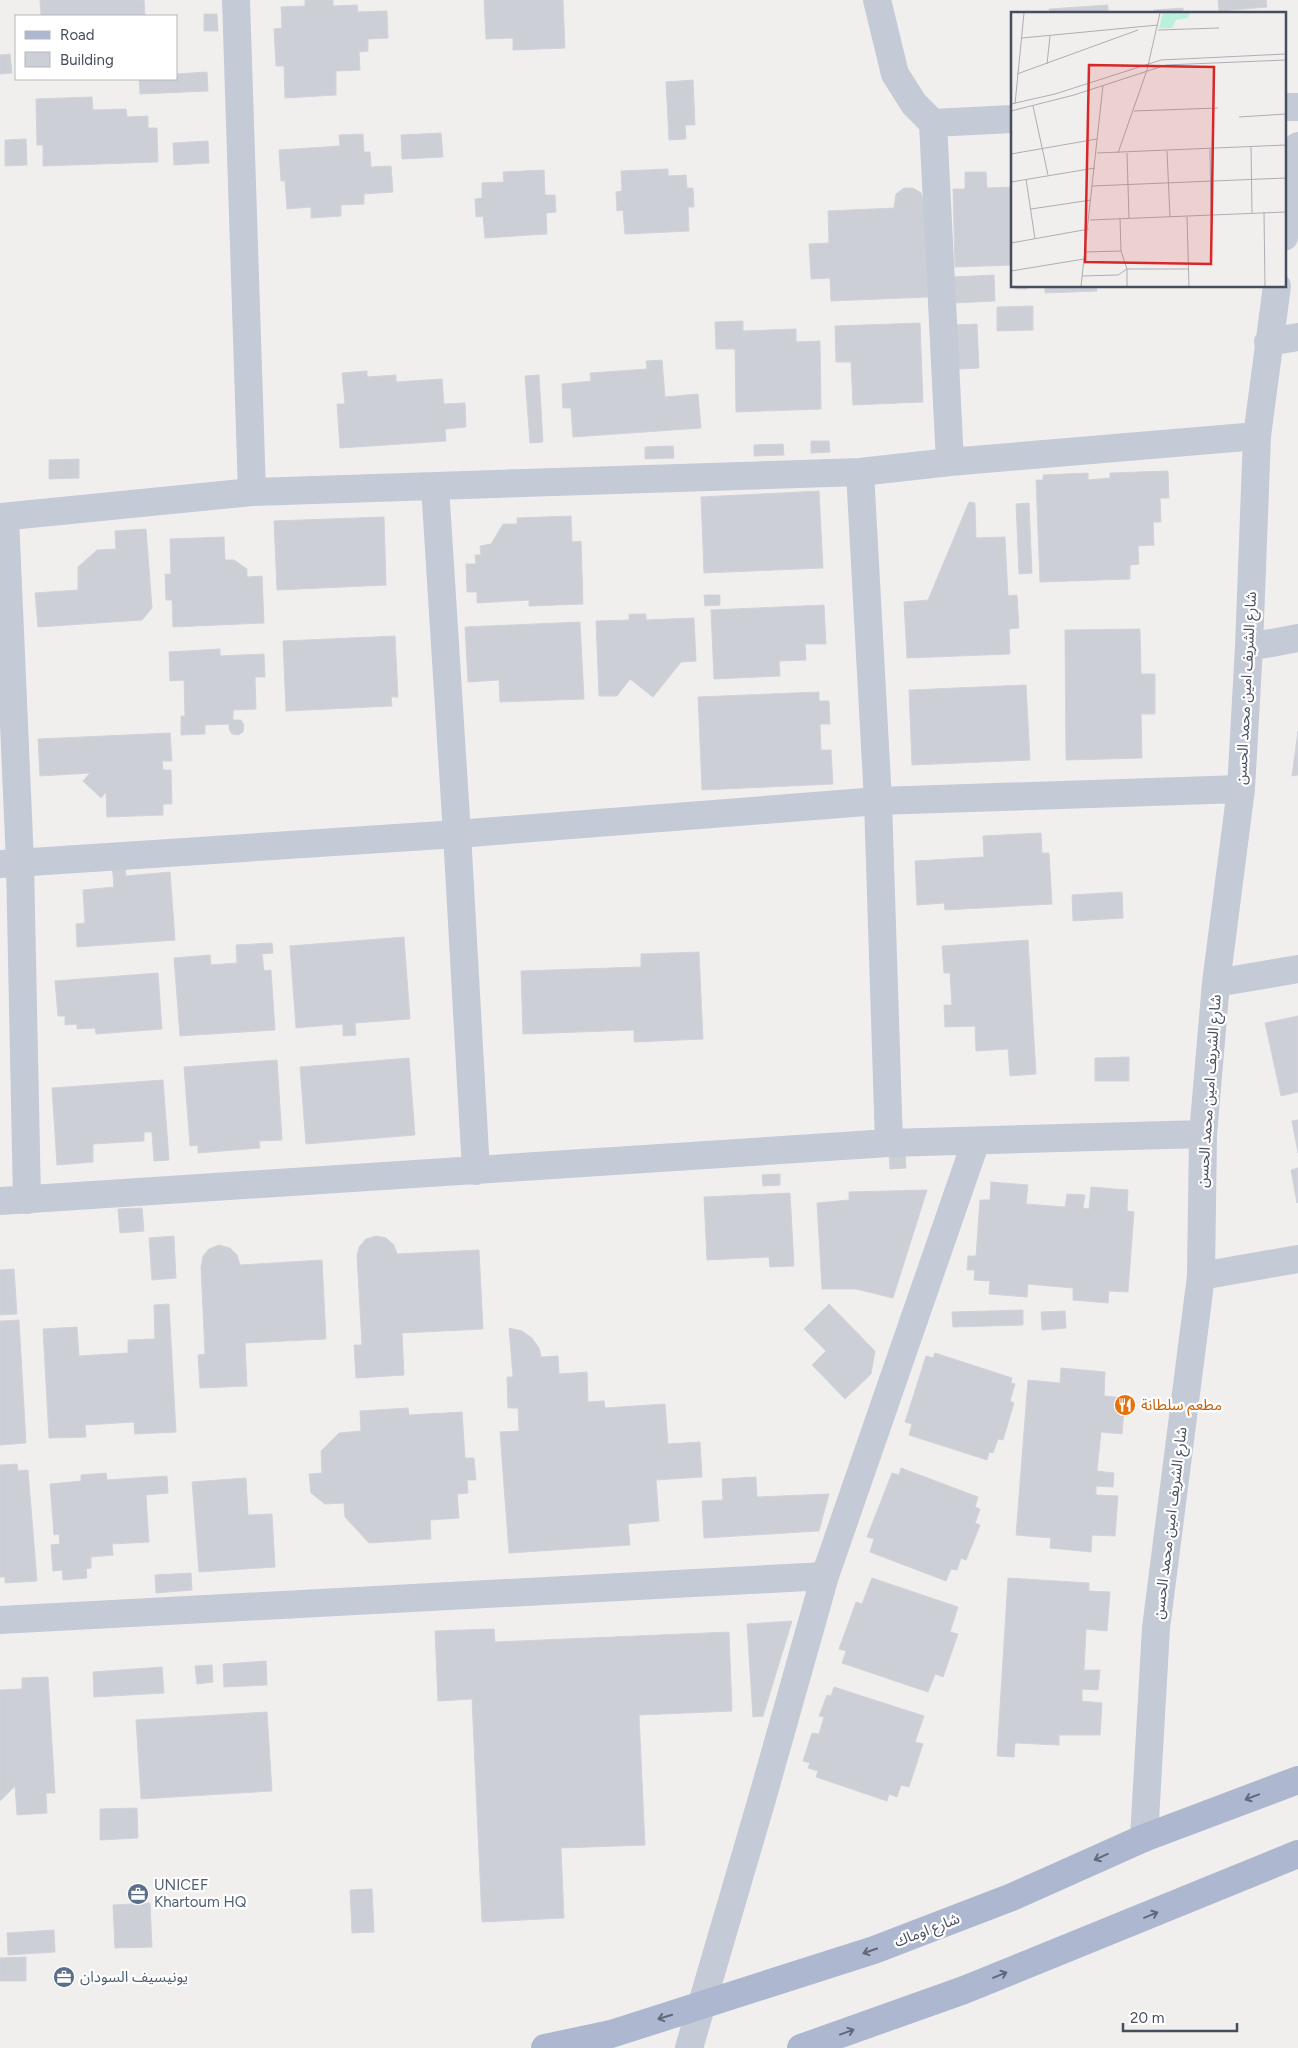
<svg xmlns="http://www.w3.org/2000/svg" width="1298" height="2048" font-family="Figtree,'Noto Sans Arabic',sans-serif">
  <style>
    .building { fill: #cdcfd7; stroke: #d2d3da }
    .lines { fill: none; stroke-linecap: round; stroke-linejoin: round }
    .street { stroke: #c4cad6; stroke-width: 28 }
    .primary { stroke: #adb7cf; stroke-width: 28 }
    .oneway { stroke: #60687a }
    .labels { text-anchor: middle; stroke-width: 4.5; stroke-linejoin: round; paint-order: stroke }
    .street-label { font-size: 15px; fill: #464d5d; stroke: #fff }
    .food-label { font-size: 15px; fill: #c56008; stroke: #fff; text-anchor: start }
    .service-label { font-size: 15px; fill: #4e5e75; stroke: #fff; text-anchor: start }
    .inset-road { fill: none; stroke: #adaeb4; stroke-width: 1 }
    .view { fill: #d62828; fill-opacity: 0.15; stroke: #d62828; stroke-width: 2.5 }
    .inset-edge { fill: none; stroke: #464d5d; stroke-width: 2.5 }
  </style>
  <rect width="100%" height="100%" fill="#f1efee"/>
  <path class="building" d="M40,0H144L145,16H41Z
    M305,0H333V6L357,5L358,12L387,11L388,38L368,39V51L359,52L360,70L336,71V95L285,98L284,66H276L274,29L282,28L281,7L305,6Z
    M484,0H563L565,48L513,50V38L486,39Z
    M1218,0H1266L1267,7L1219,11Z
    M1108,5V14H1050L1049,9Z
    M1183,8V14H1154V10Z
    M204,14H217L218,31H204Z
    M10,54L12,73L0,74V55Z
    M207,72L208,91L140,94L139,79H176V74Z
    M693,80L695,125H685L686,139L669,140L666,82Z
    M92,97L93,110L126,109L127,117L148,116V128H157L158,162L43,166V145H37L36,99Z
    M441,133L443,157L402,159L401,135Z
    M363,134L364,152H370L371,167L391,166L393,192L364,194V204L341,205V216L311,218V207L287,209L285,181H281L279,150L340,146L339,135Z
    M26,139L27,165L5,166V140Z
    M208,141L209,163L174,165L173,143Z
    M668,169V176L686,175L687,188H693L694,207H688L689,231L625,234L623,210L617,211L616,192L622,191L621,171Z
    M544,170L545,195H555L556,212L546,213L547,234L485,238L483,216L476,217L475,199L482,198V183L504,182L503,172Z
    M965,172H986L987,188L1012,187V265L955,267L953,189H965Z
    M904,188H913L921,193L924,202L928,297L831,301L830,278L811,279L809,244L829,243L828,211L894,208L896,194Z
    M994,275L995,301L953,303L951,277Z
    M1015,286H1027V289H1015Z
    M1045,286H1096L1097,291L1045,293Z
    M1033,306V330L997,331V307Z
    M743,321V331L796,329V342L820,341L821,409L736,412L735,349H716L715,322Z
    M920,323L923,402L853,405L851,362H836L835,326Z
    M977,324L979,368L958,369L956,325Z
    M662,360L665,397L698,394L701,428L573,437L571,408H563L562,384L591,381L590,373L647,369L646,361Z
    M367,371V377L396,375V382L442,379L444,404L465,403L466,427L445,429L446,441L340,448L337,404H345L342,373Z
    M539,375L543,442L530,443L525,376Z
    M811,441H829L830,452L811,453Z
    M783,444L784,455L754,456V445Z
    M673,446L674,458L645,459V447Z
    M79,459V478L49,479V460Z
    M1168,471L1169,498H1160L1161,522H1153L1154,545L1138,546L1139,564L1130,565V579L1040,582L1036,480H1043V475L1088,473V480L1110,478V473Z
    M819,491L823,568L704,573L701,497Z
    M969,502L975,503L976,538L1005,537L1008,596L1017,595L1019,628L1009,629L1010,654L907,658L904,602L928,600Z
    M1029,503L1032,573L1019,574L1016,504Z
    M571,516L572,542L581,541L583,604L529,606V600L477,603V592H467L466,564H476L475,555H481L480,546L491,544L503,524H517V518Z
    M384,517L386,585L277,590L274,521Z
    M146,529L152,608L142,620L38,627L35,593L78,590V567L97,550L116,549L115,531Z
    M224,537L225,560H234L247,569V577L262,576L264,623L173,627L172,600H166L165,574H171L170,539Z
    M704,595H720V605L705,606Z
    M824,605L826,644H805L806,660L779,661L780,676L714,679L711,610Z
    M629,614H646V620L694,618L696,661L681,662L653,697L630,679L617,696H599L596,621L629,620Z
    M580,622L584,699L500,702L499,680L468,682L465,627Z
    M1140,629L1141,674H1155V714H1141L1142,758L1066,760L1065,630Z
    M395,636L398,697H391L392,706L286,711L283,641Z
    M220,649V656L264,654L265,677H255L256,709L233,710V720H241L244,725L243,732L238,735L232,734L229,729V724L205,725V734L181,735V716H185L184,680L170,681L169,652Z
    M1026,685L1030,760L912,765L909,690Z
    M819,692V701H829L830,724H820L821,750H831L833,784L702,790L698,697Z
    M1298,731V775L1292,776Z
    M170,733L172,761H162L163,770H171L172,804H163V815L107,817L106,792L101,798L83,781L90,773L40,776L38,739Z
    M1041,833L1042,853H1049L1052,904L945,910L944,903L917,905L915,861L984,857L983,836Z
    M124,862L126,876L170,872L175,940L77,947L76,924L85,923L83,890L114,887L112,863Z
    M1122,892L1123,918L1073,921L1072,895Z
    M404,937L410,1019L355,1023L356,1035L343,1036V1024L296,1028L290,946Z
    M1028,940L1036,1074L1010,1076L1008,1049L976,1051L975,1026L945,1027L944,1005H952L950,973H944L942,946Z
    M272,943L273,953L262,954L264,971L271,970L275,1030L180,1036L174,958L210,955L211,965L237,963L236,945Z
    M699,952L703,1039L634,1042V1030L523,1034L521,971L641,967V954Z
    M158,973L162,1029L96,1034L95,1028L77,1029V1024L65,1025V1016H58L55,981Z
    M1298,1016V1092L1281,1096L1265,1023Z
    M1129,1057V1081H1095V1058Z
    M409,1058L415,1135L306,1144L300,1067Z
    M277,1060L282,1140L259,1141L260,1148L198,1153V1145L190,1146L184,1067Z
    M163,1080L169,1160L154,1161L152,1132H144V1141L93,1144V1162L57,1165L52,1088Z
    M1298,1120V1153L1292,1121Z
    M905,1153L906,1168L890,1169L889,1154Z
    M1298,1168V1202L1297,1203L1291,1170Z
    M780,1174V1185L763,1186L762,1175Z
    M991,1182L1028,1185L1026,1204L1065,1207L1067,1194L1085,1195L1083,1208L1089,1209L1091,1187L1128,1190L1127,1211L1134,1212L1128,1292L1109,1291L1108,1303L1073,1300V1288L1028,1284L1027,1297L989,1294L990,1281L974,1280L975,1270H967L968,1256H976L980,1200H990Z
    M927,1190L893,1298L856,1289H822L817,1203L849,1200V1192Z
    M790,1193L794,1266L770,1267L769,1257L707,1260L704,1197Z
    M142,1208L144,1231L120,1233L118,1209Z
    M174,1236L176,1278L152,1280L149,1238Z
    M376,1236L386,1238L394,1245L397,1254L479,1250L483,1329L402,1333L404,1375L356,1378L354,1345H362L357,1256L359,1247L366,1239Z
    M219,1245L230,1248L237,1255L240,1265L322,1260L326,1339L245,1343L247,1386L200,1388L198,1355L205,1354L201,1267L203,1256L209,1249Z
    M14,1269L17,1314L0,1315V1270Z
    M169,1304L176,1432L135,1434L134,1422L85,1425L86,1437L49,1438L43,1329L77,1327L79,1356L128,1353V1340L155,1339L154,1305Z
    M829,1304L875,1351L871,1374L845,1399L812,1365L826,1351L804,1329Z
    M1023,1310V1325L953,1327L952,1312Z
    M1065,1311L1066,1328L1042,1330L1041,1312Z
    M19,1320L26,1443L0,1445V1321Z
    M509,1328L522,1331L532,1338L539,1348L541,1357L558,1356L559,1374L587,1372L588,1402L604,1401L605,1408L665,1404L668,1444L700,1442L702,1477L656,1480L659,1521L628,1524L630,1545L509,1553L500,1432L519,1431L518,1408H508L507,1377H513Z
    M935,1353L1012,1378L1011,1383L1015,1384L1010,1401L1014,1403L1003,1440L998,1439L993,1453L989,1452L987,1460L909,1435L912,1424L905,1422L926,1356L933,1358Z
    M1061,1368L1105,1372L1104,1396L1125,1398L1122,1434L1101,1432L1097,1471L1114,1473L1113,1487L1096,1486V1495L1118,1496L1115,1536L1092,1535L1091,1552L1050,1548L1051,1538L1016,1535L1028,1380L1060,1383Z
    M408,1408L409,1415L462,1412L465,1458H474L476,1480H467L468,1493L457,1494L459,1518L430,1520L431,1539L369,1543L345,1517L344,1503L325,1504L311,1493L309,1474L322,1473L321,1451L339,1433L361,1431L360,1411Z
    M17,1464L18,1471L28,1470L37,1581L5,1583V1577H0V1465Z
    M901,1468L978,1497L975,1507L980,1509L975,1523L980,1525L966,1560L961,1558L957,1570L951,1569L946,1581L870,1552L874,1539L867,1537L892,1473L899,1475Z
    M106,1473L107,1480L167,1476L168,1493L146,1495L149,1542L112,1544L113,1555L91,1557V1568L86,1569L87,1578L63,1580L62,1570L53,1571L51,1545L60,1544L59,1534L54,1535L50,1484L81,1481V1475Z
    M756,1477L757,1497L829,1494L819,1531L704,1538L702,1501L723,1500L722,1479Z
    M246,1478L248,1515L272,1514L275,1567L199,1572L192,1482Z
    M191,1573L192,1590L156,1593L155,1575Z
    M872,1578L958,1607L950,1632L958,1634L943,1677L935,1674L928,1692L842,1663L846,1651L839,1649L856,1602L862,1604Z
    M1008,1578L1089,1583V1591L1110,1592L1107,1631L1086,1629L1084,1670H1100L1098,1690L1082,1689V1701L1102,1703L1100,1735H1059V1745L1015,1743L1014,1757L997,1756Z
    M792,1621L763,1716L753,1717L747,1624Z
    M494,1629L495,1642L729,1632L732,1711L639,1715L645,1845L561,1848L564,1918L482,1922L472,1699L438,1701L435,1631Z
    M266,1661L267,1685L224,1687L223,1664Z
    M212,1665L213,1682L197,1684L195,1666Z
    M162,1667L164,1693L94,1697L93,1672Z
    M48,1677L55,1793H46L47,1813L17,1815L15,1786L0,1801V1690L22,1689V1678Z
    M834,1687L924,1716L915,1742L923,1744L909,1787L901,1785L897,1797L889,1794L887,1801L816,1777L818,1771L808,1768L810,1763L803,1761L812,1733L819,1734L824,1717L819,1716L827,1695L831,1696Z
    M267,1712L272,1791L141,1799L136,1720Z
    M137,1808L138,1838L100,1840V1809Z
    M372,1889L374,1932L352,1933L350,1890Z
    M150,1903L152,1947L115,1948L113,1905Z
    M54,1930L55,1952L8,1955L7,1933Z
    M26,1957V1981H0V1958Z"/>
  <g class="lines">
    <path class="street" d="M236,0L252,492
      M877,0L895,74L914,104L933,123L950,462
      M1284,107H1298
      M933,123L1012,119
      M1284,237L1298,146
      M1268,342L1298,337
      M860,472L878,801L889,1143
      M435,486L457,834L476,1171
      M0,517L252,492L860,472L950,462L1257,436
      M5,517L20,862L27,1200
      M1249,647L1298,638
      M0,864L457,834L878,801L1241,789
      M1216,983L1298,969
      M0,1201L889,1143L1203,1134
      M1201,1276L1298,1259
      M0,1620L825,1576
      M1144,1838L1156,1628L1201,1276L1203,1134L1216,983L1241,789L1249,647L1257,436L1277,286
      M689,2048L762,1799L825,1576L976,1141"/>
    <path class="primary" d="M545,2048L611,2034L874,1950L1012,1897L1144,1838L1298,1780
      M801,2048L964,1990L1298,1854"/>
  </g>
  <defs><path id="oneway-shaft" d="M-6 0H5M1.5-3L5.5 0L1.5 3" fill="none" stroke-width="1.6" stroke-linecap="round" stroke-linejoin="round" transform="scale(1.25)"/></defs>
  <g class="oneway">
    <use href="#oneway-shaft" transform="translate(1252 1797) rotate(159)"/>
    <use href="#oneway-shaft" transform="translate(1101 1857) rotate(156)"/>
    <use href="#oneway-shaft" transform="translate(1151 1915) rotate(-22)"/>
    <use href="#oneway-shaft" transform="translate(870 1951) rotate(161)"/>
    <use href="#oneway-shaft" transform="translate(1000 1975) rotate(-22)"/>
    <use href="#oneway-shaft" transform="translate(665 2017) rotate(163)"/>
    <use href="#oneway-shaft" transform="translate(847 2032) rotate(-20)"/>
  </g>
  <defs>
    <g id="restaurant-disc" transform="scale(1.125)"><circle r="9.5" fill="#e8710a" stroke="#fff"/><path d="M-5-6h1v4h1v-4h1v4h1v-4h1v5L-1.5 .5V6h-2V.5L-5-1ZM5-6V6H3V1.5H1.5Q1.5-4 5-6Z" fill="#fff"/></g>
    <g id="office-disc" transform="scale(1.125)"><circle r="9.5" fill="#5c6f8a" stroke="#fff"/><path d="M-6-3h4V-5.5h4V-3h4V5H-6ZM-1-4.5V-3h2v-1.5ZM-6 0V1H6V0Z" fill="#fff"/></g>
  </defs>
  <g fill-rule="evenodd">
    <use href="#restaurant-disc" x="1125" y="1405"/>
    <use href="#office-disc" x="138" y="1894"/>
    <use href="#office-disc" x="64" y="1977"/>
  </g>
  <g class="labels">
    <g class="street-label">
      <text transform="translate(1246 688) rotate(-87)" y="5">شارع الشريف امين محمد الحسن</text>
      <text transform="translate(1209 1091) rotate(-86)" y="5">شارع الشريف امين محمد الحسن</text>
      <text transform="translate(1170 1523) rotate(-83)" y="5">شارع الشريف امين محمد الحسن</text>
      <text transform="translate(927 1930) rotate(-21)" y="5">شارع اوماك</text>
    </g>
    <g class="food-label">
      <text x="1141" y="1410">مطعم سلطانة</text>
    </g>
    <g class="service-label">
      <text x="154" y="1890">UNICEF<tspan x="154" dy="17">Khartoum HQ</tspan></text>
      <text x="80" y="1982">يونيسيف السودان</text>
    </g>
  </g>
  <g transform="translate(1011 12)">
    <rect width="275" height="275" fill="#f1efee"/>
    <path d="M152,1H179L177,6L165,8L161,16H148Z" fill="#baf1da"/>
    <path class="inset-road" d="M147,18L208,16M11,26L147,13M36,52L39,24M6,62L127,18M0,92L44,82L150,48L275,42M4,92L13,1M22,94L37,163M0,99L63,83L155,53L275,48M123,99L207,96M228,105L275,102M240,135L241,201M199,137L200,203M156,139L159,205M86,141L275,133M107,141L136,58L149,1M116,141L118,206M0,142L86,127M15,167L24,227M0,170L84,156M81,174L275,166M20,197L80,188M253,200L254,274M176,205L178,274M79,208L275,200M0,231L78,217M74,240L110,239M0,259L73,247M71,264L107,263L116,257L110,239L109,206M70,274L92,73M116,274V257H177"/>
    <path class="view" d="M78,53L203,55L200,252L74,250Z"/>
    <rect width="275" height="275" class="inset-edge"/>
  </g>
  <rect x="15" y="15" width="162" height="65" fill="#ffffff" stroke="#b5b8be"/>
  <rect x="25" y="31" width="25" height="8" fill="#adb7cf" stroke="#b5b8be"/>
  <text x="60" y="40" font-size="15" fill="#464d5d">Road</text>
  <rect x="25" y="52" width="25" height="15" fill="#cdcfd7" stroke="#b5b8be"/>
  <text x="60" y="65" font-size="15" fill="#464d5d">Building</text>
  <path d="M1123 2023v8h114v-8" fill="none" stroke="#464d5d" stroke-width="2.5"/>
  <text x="1130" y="2023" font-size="15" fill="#464d5d" stroke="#ffffff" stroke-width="4" paint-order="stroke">20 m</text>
</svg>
